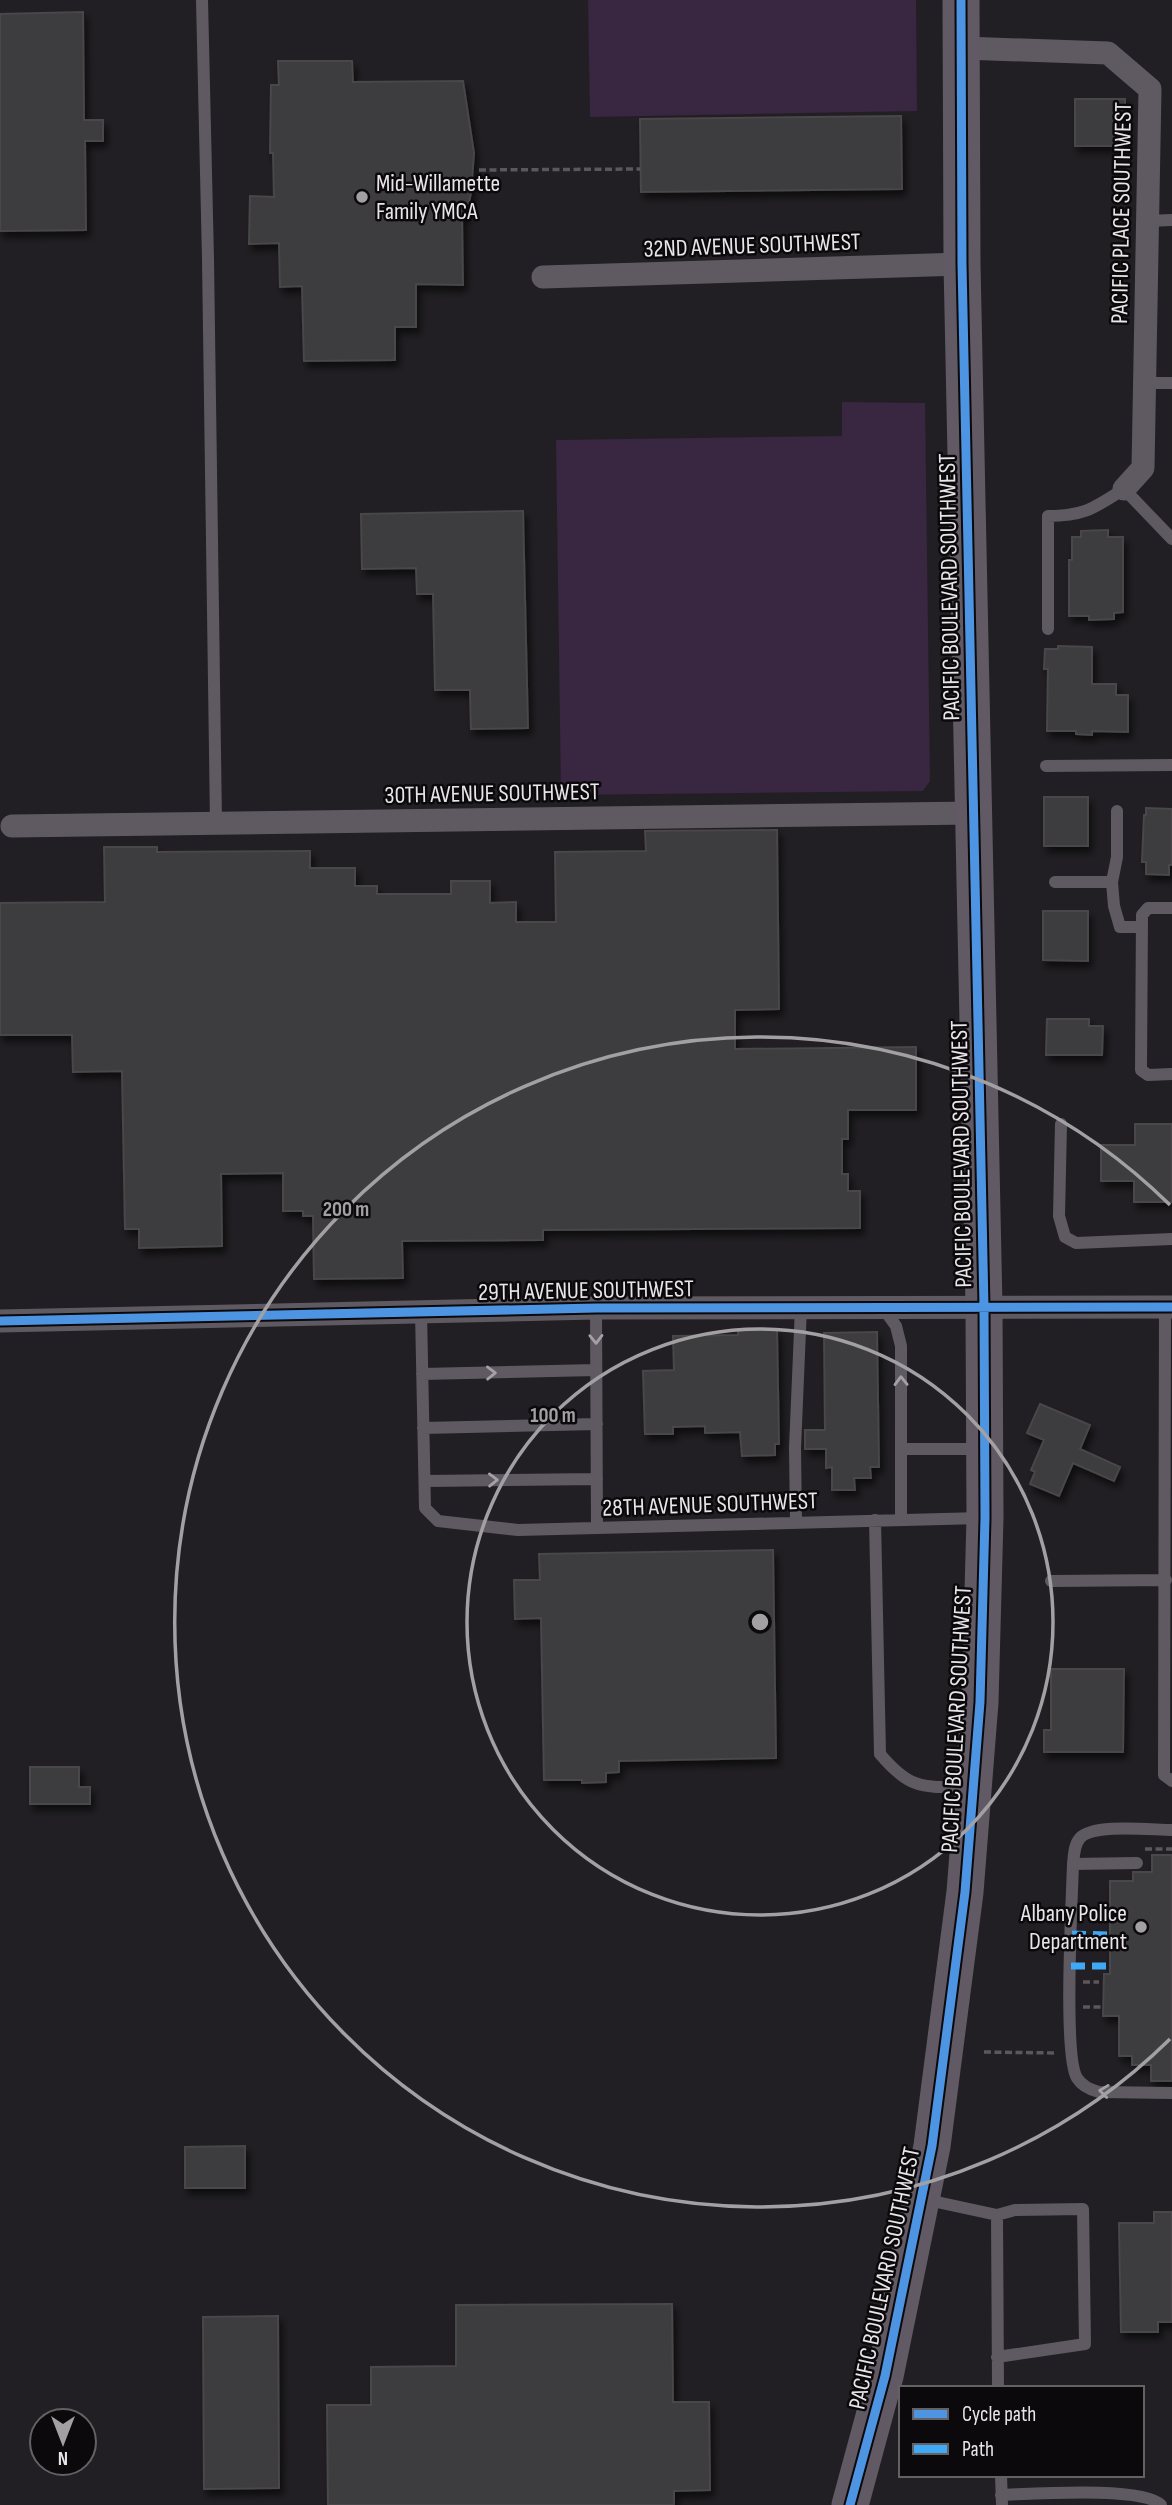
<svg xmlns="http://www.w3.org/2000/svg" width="1172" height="2505" font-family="'Sofia Sans Condensed',sans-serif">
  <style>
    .green { fill: #392640 }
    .building { fill: #3d3c3f; stroke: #484649; stroke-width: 2; filter: url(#shadow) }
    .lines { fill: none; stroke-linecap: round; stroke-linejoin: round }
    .path { stroke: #5b575c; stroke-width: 3.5; stroke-dasharray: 7 3.5; stroke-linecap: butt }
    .service { stroke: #5f5a62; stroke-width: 12 }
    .minor { stroke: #5f5a62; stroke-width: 23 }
    .primary { stroke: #615a64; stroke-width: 37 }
    .quiet { stroke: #3fa9f5; stroke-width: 7; stroke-dasharray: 14 7; stroke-linecap: butt }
    .cycleway-casing { stroke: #0b090b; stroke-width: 13 }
    .cycleway { stroke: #4d94e3; stroke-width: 9 }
    .oneway { stroke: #a4a0a6 }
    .ring { fill: none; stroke: #a3a0a4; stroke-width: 3.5 }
    .poi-dot { fill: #a3a0a4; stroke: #0b090b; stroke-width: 2.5 }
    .labels { text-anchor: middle; stroke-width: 5; stroke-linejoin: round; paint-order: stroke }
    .poi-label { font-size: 24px; fill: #e9e6ea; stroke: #0b090b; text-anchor: start }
    .street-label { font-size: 24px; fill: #e9e6ea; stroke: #0b090b }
    .centre { fill: #a3a0a4; stroke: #0b090b; stroke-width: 3.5 }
    .ring-label { font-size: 21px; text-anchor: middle; font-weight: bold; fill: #a3a0a4; stroke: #0b090b; stroke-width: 5; stroke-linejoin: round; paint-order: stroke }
  </style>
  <defs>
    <filter id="shadow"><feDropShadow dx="3.5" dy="6" stdDeviation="3.5" flood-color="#0009"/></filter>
  </defs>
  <rect width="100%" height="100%" fill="#211f23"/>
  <path class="green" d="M588,0H916L917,111L590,117Z
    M842,402L925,403L930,781L923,791L561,795L556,440L842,436Z"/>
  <path class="building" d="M83,12L84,120H103V141H85L86,230L0,231V14Z
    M278,61H352L353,82L463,81L474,153L471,193L466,215L462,216L463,285L416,284V327H395V360L304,361L302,286L280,287L279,243L249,244L250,196L274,197L273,153H270L271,85H279Z
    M1075,99H1125V146H1075Z
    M901,116L902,189L641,192L640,119Z
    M523,511L528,728L471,729L470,690H435L433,594H417L416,568L362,569L361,514Z
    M1108,530V537H1123V612L1114,613V619L1089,620V616H1069V560H1072V537H1081V531Z
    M1058,646L1092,647V684H1116V695H1128V732L1092,731V735L1076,734V731H1047L1048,669H1044L1045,649H1058Z
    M1044,797H1088V846H1044Z
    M1146,808L1172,809V865H1169V875L1146,874V862H1142L1144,815H1146Z
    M777,830L779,1009L735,1010V1049L916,1047V1110H848V1139H842V1174H848V1191H860V1228L543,1230V1240L402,1241L403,1278L314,1279L313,1216H303V1211H283V1173L221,1174L222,1246L139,1248V1229H125L122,1071L73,1072L72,1035H0V903L105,902L104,847H157V852L310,851V868H355V886H377V894H451V881H490V903L516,902V922H556L555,852L646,851L645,831Z
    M1043,911H1088V961L1043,960Z
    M1047,1019H1089V1026H1103L1102,1055H1046Z
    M1135,1124H1172V1202H1134V1181H1101V1145H1135Z
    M777,1330L779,1444H775V1455L742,1456L740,1432L705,1433V1426L673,1427V1434H645L643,1371L674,1370L673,1336L738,1335V1331Z
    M877,1332L879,1467H870L871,1478H854L855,1490H832V1467L826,1468V1449H805V1430H825L824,1333Z
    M1040,1404L1090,1425L1080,1449L1120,1467L1114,1481L1073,1463L1059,1496L1030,1484L1035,1472L1031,1470L1044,1440L1027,1433Z
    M773,1550L776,1758L619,1761V1772L606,1773V1782L582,1783V1780H544L541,1618L515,1619L514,1580H540L539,1554Z
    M1051,1669H1124L1123,1752H1044V1730H1051Z
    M30,1767H79V1787H90V1804H30Z
    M1152,1855H1172V2081H1151V2065H1132V2056H1119V2016H1103L1104,1974H1110V1881H1133V1872H1152Z
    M245,2146V2188H185V2147Z
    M1154,2212H1172V2322H1158V2332H1121L1119,2223H1154Z
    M672,2304L673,2402H709L710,2490L674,2491V2505H328L327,2405H371V2367L456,2366V2305Z
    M278,2316L279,2488L204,2489L203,2317Z"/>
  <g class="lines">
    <path class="path" d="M479,170L640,169
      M1145,1849H1172
      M1083,1982H1099
      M1083,2007H1101
      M984,2052L1056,2053"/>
    <path class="service" d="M202,0L208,259L216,823
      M1147,221L1172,220
      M1144,383H1172
      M1048,629V516C1085,516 1094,508 1124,489L1172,539
      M1046,766L1172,765
      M1117,811V857L1112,882L1114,906L1120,927H1141
      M1055,882H1112
      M1172,908H1148L1142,915L1141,1070L1148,1075L1172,1074
      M1061,1124L1059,1216L1065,1237L1076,1243L1172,1239
      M1165,1306L1164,1775L1172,1781
      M596,1308L597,1528
      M883,1308L896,1326L901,1346V1520
      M421,1312L425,1508L438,1521L518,1530L981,1518
      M422,1374L596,1370
      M423,1428L597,1424
      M902,1449H982
      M425,1481L597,1479
      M875,1520L880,1754C911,1791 924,1787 969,1787
      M796,1522L795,1448L801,1307
      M1051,1581L1166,1580
      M1172,1830C1152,1830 1093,1823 1080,1838C1074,1845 1074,1855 1073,1864C1072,1899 1063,2056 1077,2078C1082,2086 1091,2090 1099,2092L1172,2093
      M1073,1864L1137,1863
      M923,2199L997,2215L998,2388
      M997,2215L1015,2210L1083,2209L1085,2344L997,2357
      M1001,2475L1002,2505
      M1001,2495C1032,2494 1143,2486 1161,2505"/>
    <path class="minor" d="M963,48L1108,53L1150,89L1143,468L1124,489
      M543,277L962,264
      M12,826L973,813
      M0,1321L596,1308L1172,1307"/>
    <path class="primary" d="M850,2505L885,2376L932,2146L965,1892L980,1702L985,1518L984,1307L962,264L961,0"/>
    <path class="quiet" d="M1072,1934L1108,1935
      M1071,1966H1108"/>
    <g class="cycleway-casing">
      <path id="cycleway" d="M0,1321L596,1308L1172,1307
        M850,2505L885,2376L932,2146L965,1892L980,1702L985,1518L984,1307L962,264L961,0"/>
    </g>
    <use href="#cycleway" class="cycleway"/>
  </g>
  <defs><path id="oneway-chevron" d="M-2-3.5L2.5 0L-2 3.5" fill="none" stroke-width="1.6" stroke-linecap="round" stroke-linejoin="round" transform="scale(1.75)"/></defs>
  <g class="oneway">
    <use href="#oneway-chevron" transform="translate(596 1339) rotate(89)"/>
    <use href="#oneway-chevron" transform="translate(491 1373) rotate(-1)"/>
    <use href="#oneway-chevron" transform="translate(901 1381) rotate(-91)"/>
    <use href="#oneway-chevron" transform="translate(493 1480) rotate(-1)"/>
    <use href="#oneway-chevron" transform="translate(1104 2091) rotate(-173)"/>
  </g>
  <g class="ring">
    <circle cx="760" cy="1622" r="293"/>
    <path d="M1170 2039A585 585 0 1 1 1170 1205"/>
  </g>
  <g class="poi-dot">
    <circle cx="362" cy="197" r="7"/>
    <circle cx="1141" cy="1927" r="7"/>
  </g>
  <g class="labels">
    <g class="poi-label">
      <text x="376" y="191">Mid-Willamette<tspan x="376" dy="28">Family YMCA</tspan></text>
      <text x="1127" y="1921" text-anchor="end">Albany Police<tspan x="1127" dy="28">Department</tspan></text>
    </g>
    <g class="street-label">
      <text transform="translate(1121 213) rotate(-89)" y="8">PACIFIC PLACE SOUTHWEST</text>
      <text transform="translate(752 245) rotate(-2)" y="8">32ND AVENUE SOUTHWEST</text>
      <text transform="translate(949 587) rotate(-91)" y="8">PACIFIC BOULEVARD SOUTHWEST</text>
      <text transform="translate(492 793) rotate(-1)" y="8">30TH AVENUE SOUTHWEST</text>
      <text transform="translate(961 1154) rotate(-91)" y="8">PACIFIC BOULEVARD SOUTHWEST</text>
      <text transform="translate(586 1290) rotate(-1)" y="8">29TH AVENUE SOUTHWEST</text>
      <text transform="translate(710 1504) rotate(-2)" y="8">28TH AVENUE SOUTHWEST</text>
      <text transform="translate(956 1719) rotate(-87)" y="8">PACIFIC BOULEVARD SOUTHWEST</text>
      <text transform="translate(884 2278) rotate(-78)" y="8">PACIFIC BOULEVARD SOUTHWEST</text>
    </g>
  </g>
  <circle cx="760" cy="1622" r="10" class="centre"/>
  <g class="ring-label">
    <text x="346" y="1216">200 m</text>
    <text x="553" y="1422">100 m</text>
  </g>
  <rect x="899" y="2386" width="245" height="91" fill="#0b090b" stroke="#646164" stroke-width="2"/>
  <rect x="913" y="2409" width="35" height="10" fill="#4d94e3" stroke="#646164" stroke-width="2"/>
  <text x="962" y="2421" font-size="21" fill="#e9e6ea">Cycle path</text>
  <rect x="913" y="2444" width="35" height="10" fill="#3fa9f5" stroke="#646164" stroke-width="2"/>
  <text x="962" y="2456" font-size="21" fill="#e9e6ea">Path</text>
  <g transform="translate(63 2442) rotate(180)"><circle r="33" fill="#0b090b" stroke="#646164" stroke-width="2"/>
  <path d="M0-5L12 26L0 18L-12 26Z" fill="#a3a0a4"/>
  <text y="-10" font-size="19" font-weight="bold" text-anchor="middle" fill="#e9e6ea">N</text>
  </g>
</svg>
